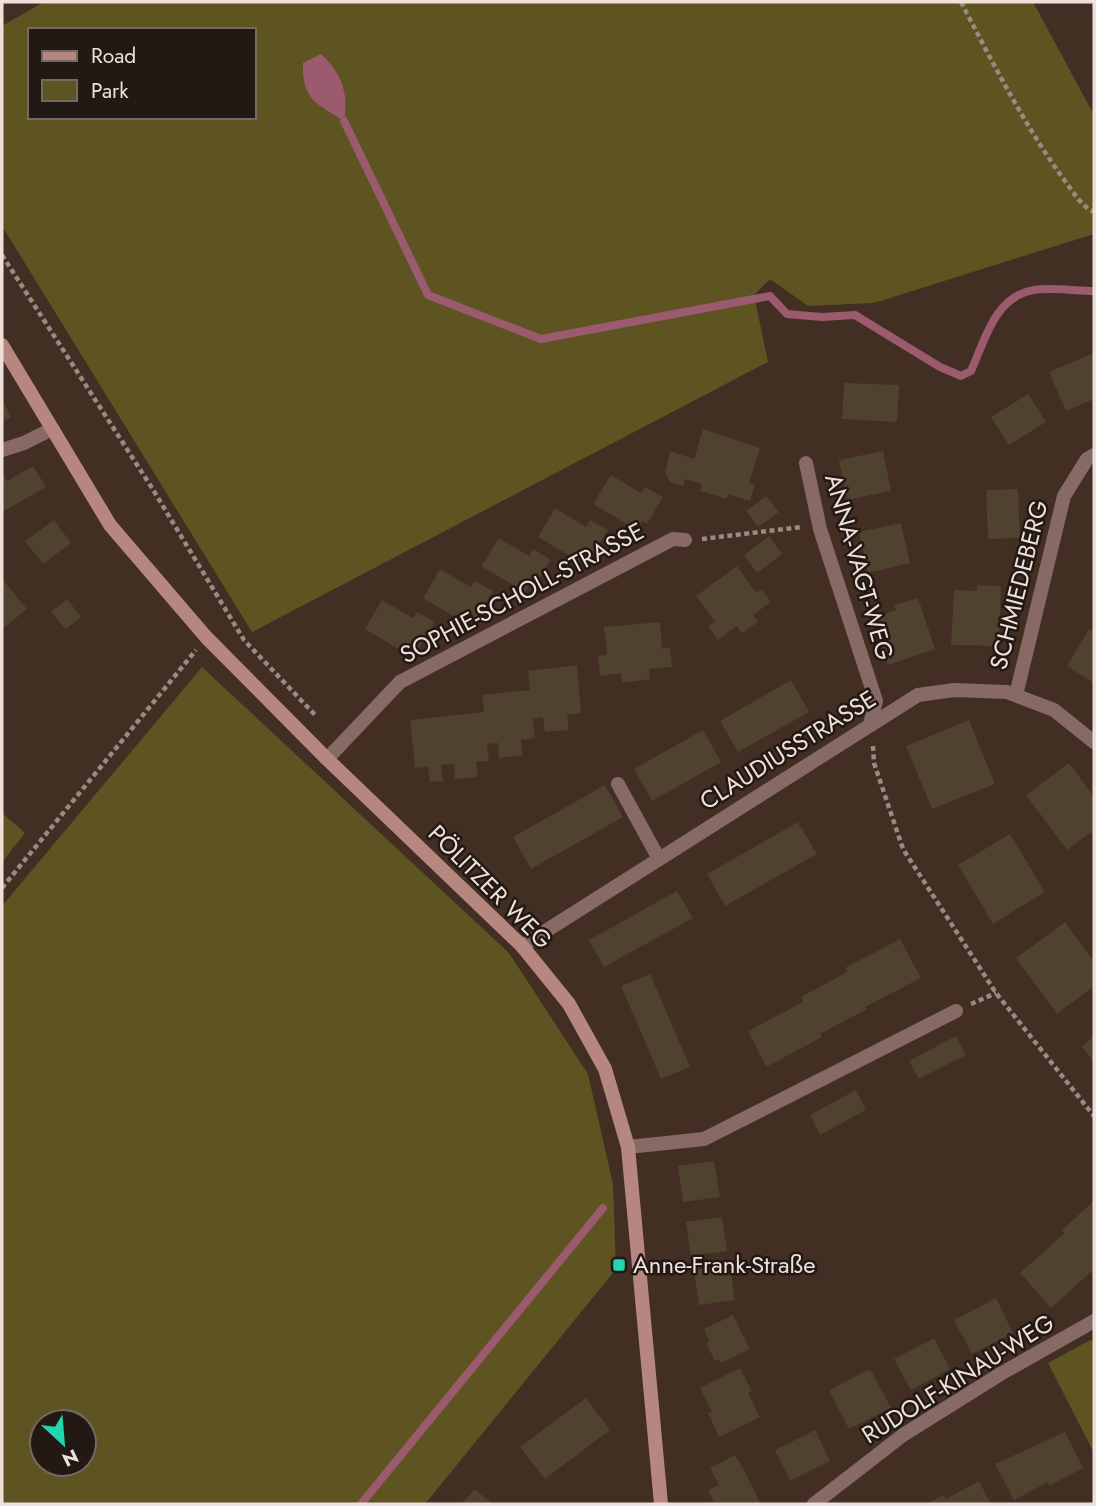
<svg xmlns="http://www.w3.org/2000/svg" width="1096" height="1506" font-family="Jost,sans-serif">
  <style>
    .green { fill: #5d5422; fill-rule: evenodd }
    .water { fill: #9b5a6d }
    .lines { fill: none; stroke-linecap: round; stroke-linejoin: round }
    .stream { stroke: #9b5a6d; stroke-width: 8 }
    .building { fill: #4f422f }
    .path { stroke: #9b8a81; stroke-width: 4.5; stroke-dasharray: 5 3.5; stroke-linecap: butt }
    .lane { stroke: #876965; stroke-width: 14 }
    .street { stroke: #876965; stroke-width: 14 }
    .secondary { stroke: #b68781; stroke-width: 14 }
    .poi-dot { fill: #21d5af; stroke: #221914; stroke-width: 2.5 }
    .labels { text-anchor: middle; stroke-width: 5; stroke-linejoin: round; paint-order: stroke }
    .street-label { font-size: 24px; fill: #efe1da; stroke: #221914 }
    .poi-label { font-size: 24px; fill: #efe1da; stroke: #221914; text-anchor: start }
  </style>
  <rect width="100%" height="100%" fill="#422e23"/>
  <path class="green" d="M44,2H1033L1094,115V234L874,303L808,306L770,279L754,295L768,362L252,632L2,226V26ZM30,30H254V117H30Z
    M202,667L509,953L588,1074L613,1184L616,1269L425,1504H2V906ZM84,1422V1464H42V1422Z
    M2,813L25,833L2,862Z
    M1090,1340L1094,1341V1453L1048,1363Z"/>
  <path class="water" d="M321,54C342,73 349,95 344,121C316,103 302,100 303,63Z"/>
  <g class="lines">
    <path class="stream" d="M344,121L428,295L541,339L770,296L787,314L822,317L855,315L940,367L961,376L971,371C985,340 995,296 1034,290C1053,287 1075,291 1094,291
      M361,1504L603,1208"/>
  </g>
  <path class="building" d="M1094,353V399L1066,411L1049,372Z
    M844,383L899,385L897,422L842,419Z
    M1028,394L1046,422L1009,445L991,417Z
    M2,399L11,417L2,422Z
    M703,429L760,448L749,483L755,485L750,501L728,494L727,499L700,491L702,484L685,479L683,486L670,482L665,473L670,451L694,459Z
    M883,451L891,491L847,500L839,460Z
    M33,466L46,487L2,512V473L7,481Z
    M611,475L641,493L645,487L663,497L647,524L642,521L637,530L593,504Z
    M1018,489L1020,538L988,539L986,490Z
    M766,496L779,512L758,527L746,511Z
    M555,508L586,527L590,520L608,530L591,557L587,555L582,563L538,537Z
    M54,520L71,543L43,564L25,541Z
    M901,523L910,563L868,573L859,532Z
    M769,536L782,554L757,573L744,555Z
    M499,538L529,556L533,549L551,560L534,587L530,584L525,592L481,566Z
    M737,566L756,593L762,589L771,602L753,615L758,622L742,633L737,626L718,640L708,626L715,622L696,596Z
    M440,569L471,587L475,581L493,591L476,618L472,615L467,624L423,598Z
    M3,580L27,609L2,629V581Z
    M977,585L1001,586L999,646L951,645L954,590L977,591Z
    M918,598L935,649L888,665L873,618L896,610L894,605Z
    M67,599L81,617L66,629L51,612Z
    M382,600L413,618L417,612L435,622L418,649L414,646L409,655L365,629Z
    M660,622L662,649L670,647L672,667L649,669L650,679L622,683L621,673L600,676L598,656L607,655L604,627Z
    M1089,629L1094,632V683L1067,666Z
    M577,665L581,713L567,715L569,730L545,732L543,717L533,719L535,738L521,740L523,755L499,758L498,743L487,744L489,761L476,762L478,777L455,779L454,764L441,765L443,781L430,782L428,767L415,768L410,720L484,712L482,695L530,690L528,671Z
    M791,680L809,712L738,752L720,721Z
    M969,720L995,784L932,809L906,746Z
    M703,730L721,762L652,801L634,769Z
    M1069,763L1094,797V830L1067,850L1026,795Z
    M605,785L623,817L531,869L513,837Z
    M798,822L817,854L725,906L707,874Z
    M1010,834L1045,892L993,924L958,865Z
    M677,891L693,918L604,967L589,940Z
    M1065,922L1094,962V986L1057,1014L1016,958Z
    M900,939L921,978L865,1007L867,1009L820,1034L822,1037L766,1067L748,1031L803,1002L801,997L847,972L845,968Z
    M650,974L690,1067L661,1079L621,986Z
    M956,1036L966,1055L919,1079L909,1061Z
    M1094,1036V1062L1082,1047Z
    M856,1090L866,1110L820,1135L810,1115Z
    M714,1161L720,1197L683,1202L678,1166Z
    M1094,1201V1269L1051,1308L1020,1273L1065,1233L1062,1230Z
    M722,1217L727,1251L691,1256L686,1222Z
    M730,1265L735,1300L699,1305L694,1270Z
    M996,1298L1013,1333L972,1354L954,1320Z
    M733,1315L750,1349L721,1363L718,1359L715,1361L706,1343L709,1341L704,1329Z
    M934,1338L950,1369L911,1390L894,1359Z
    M740,1368L752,1391L748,1393L760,1417L719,1437L708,1413L712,1412L700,1388Z
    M870,1369L891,1408L849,1429L829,1390Z
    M586,1398L610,1430L545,1479L520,1447Z
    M815,1430L830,1461L790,1481L775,1450Z
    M1065,1432L1083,1468L1049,1486L1048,1482L1014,1500L995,1464Z
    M735,1455L745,1472L760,1503L715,1504L708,1490L719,1485L710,1468Z
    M979,1481L991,1504H926L944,1495L946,1499Z
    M474,1489L493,1504H462Z"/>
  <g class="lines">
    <path class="path" d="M961,2C993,63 1024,125 1065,181C1074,193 1081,206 1094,212
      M2,255L152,488L244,640L317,717
      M702,539L801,527
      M873,746L874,763L903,849L996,993L1094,1116
      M2,888L196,650
      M971,1004L996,993"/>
    <path class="lane" d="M2,450L24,443L52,429
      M618,784L659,859"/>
    <path class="street" d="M806,463L820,529L876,701L870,724
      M1016,695L1064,496L1087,459L1094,455
      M327,759L400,682L673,539L685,540
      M522,946L918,695L954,690L1007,692L1054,710L1094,742
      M628,1147L704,1139L956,1011
      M814,1504L903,1435L1002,1373L1094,1321"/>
    <path class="secondary" d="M2,345L110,525L206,637L327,759L522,946L569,1004L605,1069L628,1147L661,1504"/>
  </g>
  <rect class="poi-dot" x="612" y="1258" width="14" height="14" rx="3.5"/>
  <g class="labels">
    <g class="street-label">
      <text transform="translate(859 567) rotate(74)" y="8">ANNA-VAGT-WEG</text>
      <text transform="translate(1019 585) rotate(-76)" y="8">SCHMIEDEBERG</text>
      <text transform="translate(522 593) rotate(-28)" y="8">SOPHIE-SCHOLL-STRASSE</text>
      <text transform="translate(788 750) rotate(-32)" y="8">CLAUDIUSSTRASSE</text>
      <text transform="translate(490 887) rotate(45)" y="8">PÖLITZER WEG</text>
      <text transform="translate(958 1379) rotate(-32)" y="8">RUDOLF-KINAU-WEG</text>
    </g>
    <g class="poi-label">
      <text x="633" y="1273">Anne-Frank-Straße</text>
    </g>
  </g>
  <rect width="1096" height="1506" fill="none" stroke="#efe1da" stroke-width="7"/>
  <rect x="28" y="28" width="228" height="91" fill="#221914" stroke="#746963" stroke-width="2"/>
  <rect x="42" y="51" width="35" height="10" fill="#b68781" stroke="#746963" stroke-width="2"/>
  <text x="91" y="63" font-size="21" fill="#efe1da">Road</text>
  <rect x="42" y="80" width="35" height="21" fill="#5d5422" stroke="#746963" stroke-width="2"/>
  <text x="91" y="98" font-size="21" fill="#efe1da">Park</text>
  <g transform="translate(63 1443) rotate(154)"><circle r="33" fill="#221914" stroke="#746963" stroke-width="2"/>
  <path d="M0-5L12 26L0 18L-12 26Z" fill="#21d5af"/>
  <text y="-10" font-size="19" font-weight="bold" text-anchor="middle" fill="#efe1da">N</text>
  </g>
</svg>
